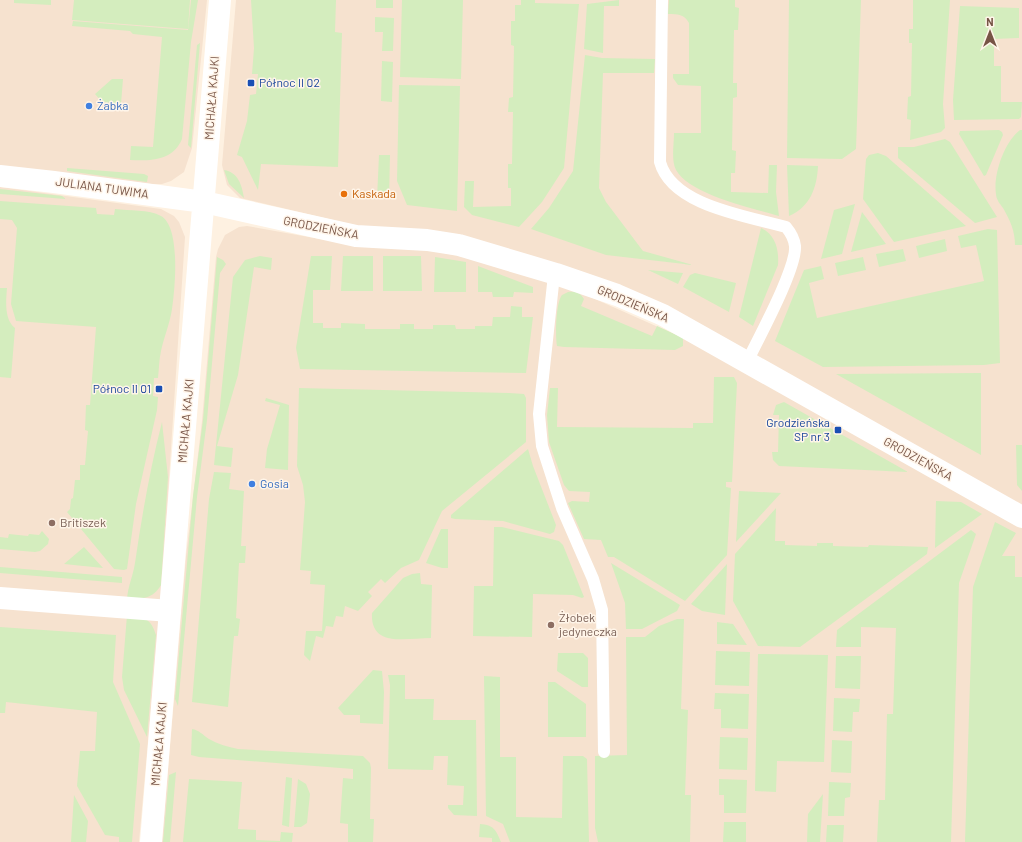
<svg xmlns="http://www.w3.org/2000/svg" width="1022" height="842" font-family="Barlow,sans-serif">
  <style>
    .residential { fill: #f6e2cf }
    .green { fill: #d4edbe }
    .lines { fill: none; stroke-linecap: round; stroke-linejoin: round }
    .service { stroke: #fff; stroke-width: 12 }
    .minor { stroke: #fff; stroke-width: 22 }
    .tertiary { stroke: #fff; stroke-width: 22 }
    .transit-dot { fill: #1a4fb4; stroke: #fff5e9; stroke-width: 1.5 }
    .shop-dot { fill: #3f7fe0; stroke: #fff5e9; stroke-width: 1.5 }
    .food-dot { fill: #e8710a; stroke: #fff5e9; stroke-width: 1.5 }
    .education-dot { fill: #8d6e63; stroke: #fff5e9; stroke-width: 1.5 }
    .labels { text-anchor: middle; stroke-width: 3; stroke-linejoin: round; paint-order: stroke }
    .transit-label { font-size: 12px; fill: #164399; stroke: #fff5e9; text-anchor: end }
    .street-label { font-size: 12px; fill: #775446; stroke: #fff5e9 }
    .shop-label { font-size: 12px; fill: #366cbe; stroke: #fff5e9; text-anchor: start }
    .food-label { font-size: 12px; fill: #c56008; stroke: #fff5e9; text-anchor: start }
    .education-label { font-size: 12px; fill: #785e54; stroke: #fff5e9; text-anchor: start }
  </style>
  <rect width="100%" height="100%" fill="#fef1e1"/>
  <path class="residential" d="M0,0H207L192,148L184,172L171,181L162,184H151L0,166Z
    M236,0H1022V508L671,309L358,226L240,198L227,185L222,165Z
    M0,187L161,209L174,216L179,222L185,237L162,585L139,842H0Z
    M247,226L320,239L429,250L488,262L586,295L683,338L1022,527V842H162L186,556L202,421L216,257L218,249L225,235L239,227Z"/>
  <path class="green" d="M14,0H51V5L14,3Z
    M74,0H190L188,29L72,20Z
    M191,0H198L191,42L182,139C173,161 150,161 130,160L131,146L153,147L162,37L133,34L130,31L72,26L73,21L188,30Z
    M251,0H336L335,32L342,33L338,167L261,164L258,190L242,157L237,155L247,121L250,95L256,94L258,74H252L254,48Z
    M376,0H393V8H376Z
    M402,0H463L461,79L400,77Z
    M521,0H535V3L579,4L564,168L542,202L519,227L472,215L464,207L465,181H474L473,207L511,206V188H508V164H512L513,112H508L509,98L513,97L514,46L511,45V21H515V5H521Z
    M619,0V6H604L603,53L584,49L587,4Z
    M669,0H735V7L739,8L738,30H734L733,83H737V97L733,98L732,150L736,151L735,173H731V192L768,193L769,165H777L776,192L779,216C753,208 690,195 676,170C671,160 674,144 674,133H701V86L678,85L673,78V74H689V23C684,14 678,14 668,14Z
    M789,0H861L856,149L842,159L787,158Z
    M913,0H950L943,104L945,128L941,132L910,140L911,120L907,119L908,97L911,96L912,43H909V29H913Z
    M960,6L1019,8V38L994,39V66H1001V102H1022L1021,117L1019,119L954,120L953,100Z
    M375,17L394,18L393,51H382L383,32H375Z
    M200,43L191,148L188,145L197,45Z
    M585,55L602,58L655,59L654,73H603L599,188L606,202L643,251L693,265L606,255L531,229L549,208L573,171Z
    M382,61L393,62L392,102L381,101Z
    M112,79H123L121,104L102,102L95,94Z
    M399,85L460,86L457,211L407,205L397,181Z
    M999,130L1002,132L1003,135L986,175L984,176L959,134L960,131Z
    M1020,130H1022V245H1015C1015,231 1010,220 1003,208C1000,204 996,199 996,194C993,175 1004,142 1020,130Z
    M945,139L950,142L997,217L975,223L898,158V147H914Z
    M878,153L886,156L966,226L894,242L863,199L866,159L869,155Z
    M379,155H390L389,199H377Z
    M787,165L818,166C817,188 810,207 789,216Z
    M67,168L144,174L148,176L147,182L67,171Z
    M224,170C238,172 242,185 244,198L229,184Z
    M0,189L62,196L66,199L0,194Z
    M0,201L96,208L97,214L114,215L115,209C129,211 149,209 161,216C181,227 175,289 172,309C170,323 164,337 161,351C159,360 159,369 158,378H154L153,396L158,397L157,410L136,504L127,569L124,570L114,569L67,512L70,509L71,499L73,498L75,480H80V465H85L88,431L85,430L86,405H90L96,327L16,321L11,304L17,228L12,220L0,219Z
    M855,204L842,254L821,259L834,210Z
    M862,212L886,244L851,252Z
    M761,228C776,235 779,250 778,265L753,326L739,317Z
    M988,229L997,230L1000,363L984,365L823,367L775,341L804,270L821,266L824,279L809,283L817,318L984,281L976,245L961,248L958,236Z
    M945,239L947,251L919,258L916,246Z
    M903,249L906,261L879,267L876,254Z
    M260,256L272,258L271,270L254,267L238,375L217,446L233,448L231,467L214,465L233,277L245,260Z
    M311,256H332L330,290H313V323H323V328H341V323L365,324V329H400V324H414V329H433V325H455L456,329H475V326H492L493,317H510L511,306L522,307V317H533L526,373L300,369L296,348Z
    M343,256H373V291H341Z
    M383,256H421L422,291H383Z
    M217,257L223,260L226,264L220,273L207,420L197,497L178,706L175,699L193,496L203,420Z
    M435,257L466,262V292H434Z
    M863,257L866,270L838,276L835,263Z
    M478,266L533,287V293L514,292L513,297H493L492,292H478Z
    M648,270L683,273L678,284Z
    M695,273L736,283L729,312L683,287L690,275Z
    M0,288H7C6,300 4,320 15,328L11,378L0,377Z
    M568,292C575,291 580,292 584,299L581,306L652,336L657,326L683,338V346L675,350L564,347L557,346C555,336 556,302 562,295Z
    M981,373V455L836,374Z
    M714,377H734L737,383L732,482H726V487L731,488L727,555L685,601L614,557H608L601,540L584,539L568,503L572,501L589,502L590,492L569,491L564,485L549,442L547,415L550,388H558L557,427L693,428V423H713Z
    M299,388L509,393L524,394L526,398V442L442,511L419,560L401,568L385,583L381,579L368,592L372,596L358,611L345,606L343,617L336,616L333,627L326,626L323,638L316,636L310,661L304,655L306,631H322L325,585L310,584L311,571L300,570L305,502L303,485L297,466Z
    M266,398L289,405L288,470L265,468L267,449L280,405L265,401Z
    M784,402L908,472L779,466L773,460L772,452H778L779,415H773L776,405Z
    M162,422L168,477L161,585C153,599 142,599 127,599C128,586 133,576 135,563C142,515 150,469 162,422Z
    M1016,445H1022V491L1017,485Z
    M528,449L533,466L556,525L554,532L550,534L503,521L455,519L451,518V515Z
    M214,472L231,473L229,489L244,491L241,546H246L245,563H239L236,618L240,619L238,636H234L228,707L192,702L209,499Z
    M739,491L781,493L736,542Z
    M936,501L961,502L982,514L935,548Z
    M776,508L775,541H785V545L817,546V543H833V546L868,547L869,545L928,547L927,554L800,647L758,646L733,601L735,554Z
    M995,522L1016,533L1002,556H1015V577H1022V842H965L973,587Z
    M494,527H502L559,541L563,545L584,597L582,598L573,595L533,594L532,637L473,636L474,586H493Z
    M441,529H448V568H442L426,563Z
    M971,530L976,534L959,583L951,842H877L879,800H885L887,714H893L896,628L861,627V647H836L837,630Z
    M42,531L49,539L48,544L40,551L35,552L0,549V537L8,538L9,534L28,536L29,534L39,535Z
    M84,547L103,568L64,564Z
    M611,563L680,605L677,611L642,629H626L625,603Z
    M727,564L725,615L702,611L691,604Z
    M0,567L122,577V583L0,573Z
    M420,573L421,584L432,585L431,638C407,638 370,648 372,613L403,578L412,574Z
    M127,615C143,616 151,618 156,635L147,737L124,690L122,677Z
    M677,619H684L681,709L688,710L685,795H691L690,842H598L595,828V756L627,755L626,637H645L659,626Z
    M717,622L733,624L747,645L717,644Z
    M0,627L116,635L113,682L140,744L132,842H119V837L105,835L77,786L80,751H95L97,712L6,702L5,713H0Z
    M716,651L750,652L749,686L715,685Z
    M558,653H583L588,658V687H582L557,671Z
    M758,654L828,655L824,762L777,761L776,792L755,791Z
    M836,656H861L860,689L835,688Z
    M373,670L382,671L384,692L383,724L360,723V715H344L338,708Z
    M388,675H405V699H434L433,720H476L477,816L454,815L448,808V805H463L464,786L447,785L448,756H434L433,770L388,769L390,685Z
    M484,676L500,677V757H516V817L562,818L563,756H583L587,759L589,842H510L503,824L486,816Z
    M548,682H555L586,704V737H548Z
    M715,693L749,694L748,729L721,728V709H714Z
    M834,698L860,699L859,712H853L852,732L833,731Z
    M192,729C199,730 203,735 209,739C218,744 228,747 238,749L363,756L370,763L371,768L370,819H374L373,842H348V824L340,823L343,778L353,779V769L199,757L191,755Z
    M720,737L748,738L747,770L719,769Z
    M832,740L852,741L851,773L831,772Z
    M176,772L170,842H163L169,775Z
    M286,777L292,778V780L289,827L282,825Z
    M189,779L242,782L238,829L256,830V840L280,841L281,832L293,833L292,842H183Z
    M298,779L306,784L310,794L307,823L301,827H294Z
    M719,779L747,780L746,813H724V795H719Z
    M829,782L851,783L850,797L845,798L844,816H828Z
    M823,794L820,842H807L808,814Z
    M74,795L88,821L86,842H71Z
    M724,822H746V842H723Z
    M480,824C494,825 496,830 501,842H492V838L479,837Z
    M827,825H844L843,842H826Z"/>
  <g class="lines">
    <path class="service" d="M662,0L660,162C672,206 747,216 786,227C791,233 794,238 795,246C797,268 758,339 747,362
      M556,274L553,284L539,414L542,446L562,508L593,579L602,610L604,752"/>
    <path class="minor" d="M204,202L356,236L427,240L459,245L556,274L617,295L663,315L1022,517
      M0,598L170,611"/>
    <path class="tertiary" d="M0,176L54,182L204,202
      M151,842L220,0"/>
  </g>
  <g class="transit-dot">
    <rect x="247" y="79" width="8" height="8" rx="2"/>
    <rect x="155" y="385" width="8" height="8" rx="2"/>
    <rect x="834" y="426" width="8" height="8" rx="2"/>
  </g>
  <g class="shop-dot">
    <circle cx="89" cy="106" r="4"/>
    <circle cx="252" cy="484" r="4"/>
  </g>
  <circle class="food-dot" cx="344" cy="194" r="4"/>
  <g class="education-dot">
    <circle cx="52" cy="523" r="4"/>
    <circle cx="551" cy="625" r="4"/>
  </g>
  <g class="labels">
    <g class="transit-label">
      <text x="259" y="87" text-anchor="start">Północ II 02</text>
      <text x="151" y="393">Północ II 01</text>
      <text x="830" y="427">Grodzieńska<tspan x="830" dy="14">SP nr 3</tspan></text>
    </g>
    <g class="street-label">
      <text transform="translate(212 98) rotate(-86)" y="4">MICHAŁA KAJKI</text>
      <text transform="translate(102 188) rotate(8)" y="4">JULIANA TUWIMA</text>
      <text transform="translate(321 228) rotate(11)" y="4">GRODZIEŃSKA</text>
      <text transform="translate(633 304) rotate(23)" y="4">GRODZIEŃSKA</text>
      <text transform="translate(186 421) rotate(-85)" y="4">MICHAŁA KAJKI</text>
      <text transform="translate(918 459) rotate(29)" y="4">GRODZIEŃSKA</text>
      <text transform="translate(159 744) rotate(-85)" y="4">MICHAŁA KAJKI</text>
    </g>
    <g class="shop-label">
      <text x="97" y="110">Żabka</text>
      <text x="260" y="488">Gosia</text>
    </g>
    <g class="food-label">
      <text x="352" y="198">Kaskada</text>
    </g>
    <g class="education-label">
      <text x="60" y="527">Britiszek</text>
      <text x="559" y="622">Żłobek<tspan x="559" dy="14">jedyneczka</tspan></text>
    </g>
  </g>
  <g transform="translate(990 32)" stroke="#fff5e9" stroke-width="3" paint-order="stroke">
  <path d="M0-3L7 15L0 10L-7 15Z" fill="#775446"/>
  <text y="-6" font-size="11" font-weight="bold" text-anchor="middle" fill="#775446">N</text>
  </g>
</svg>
